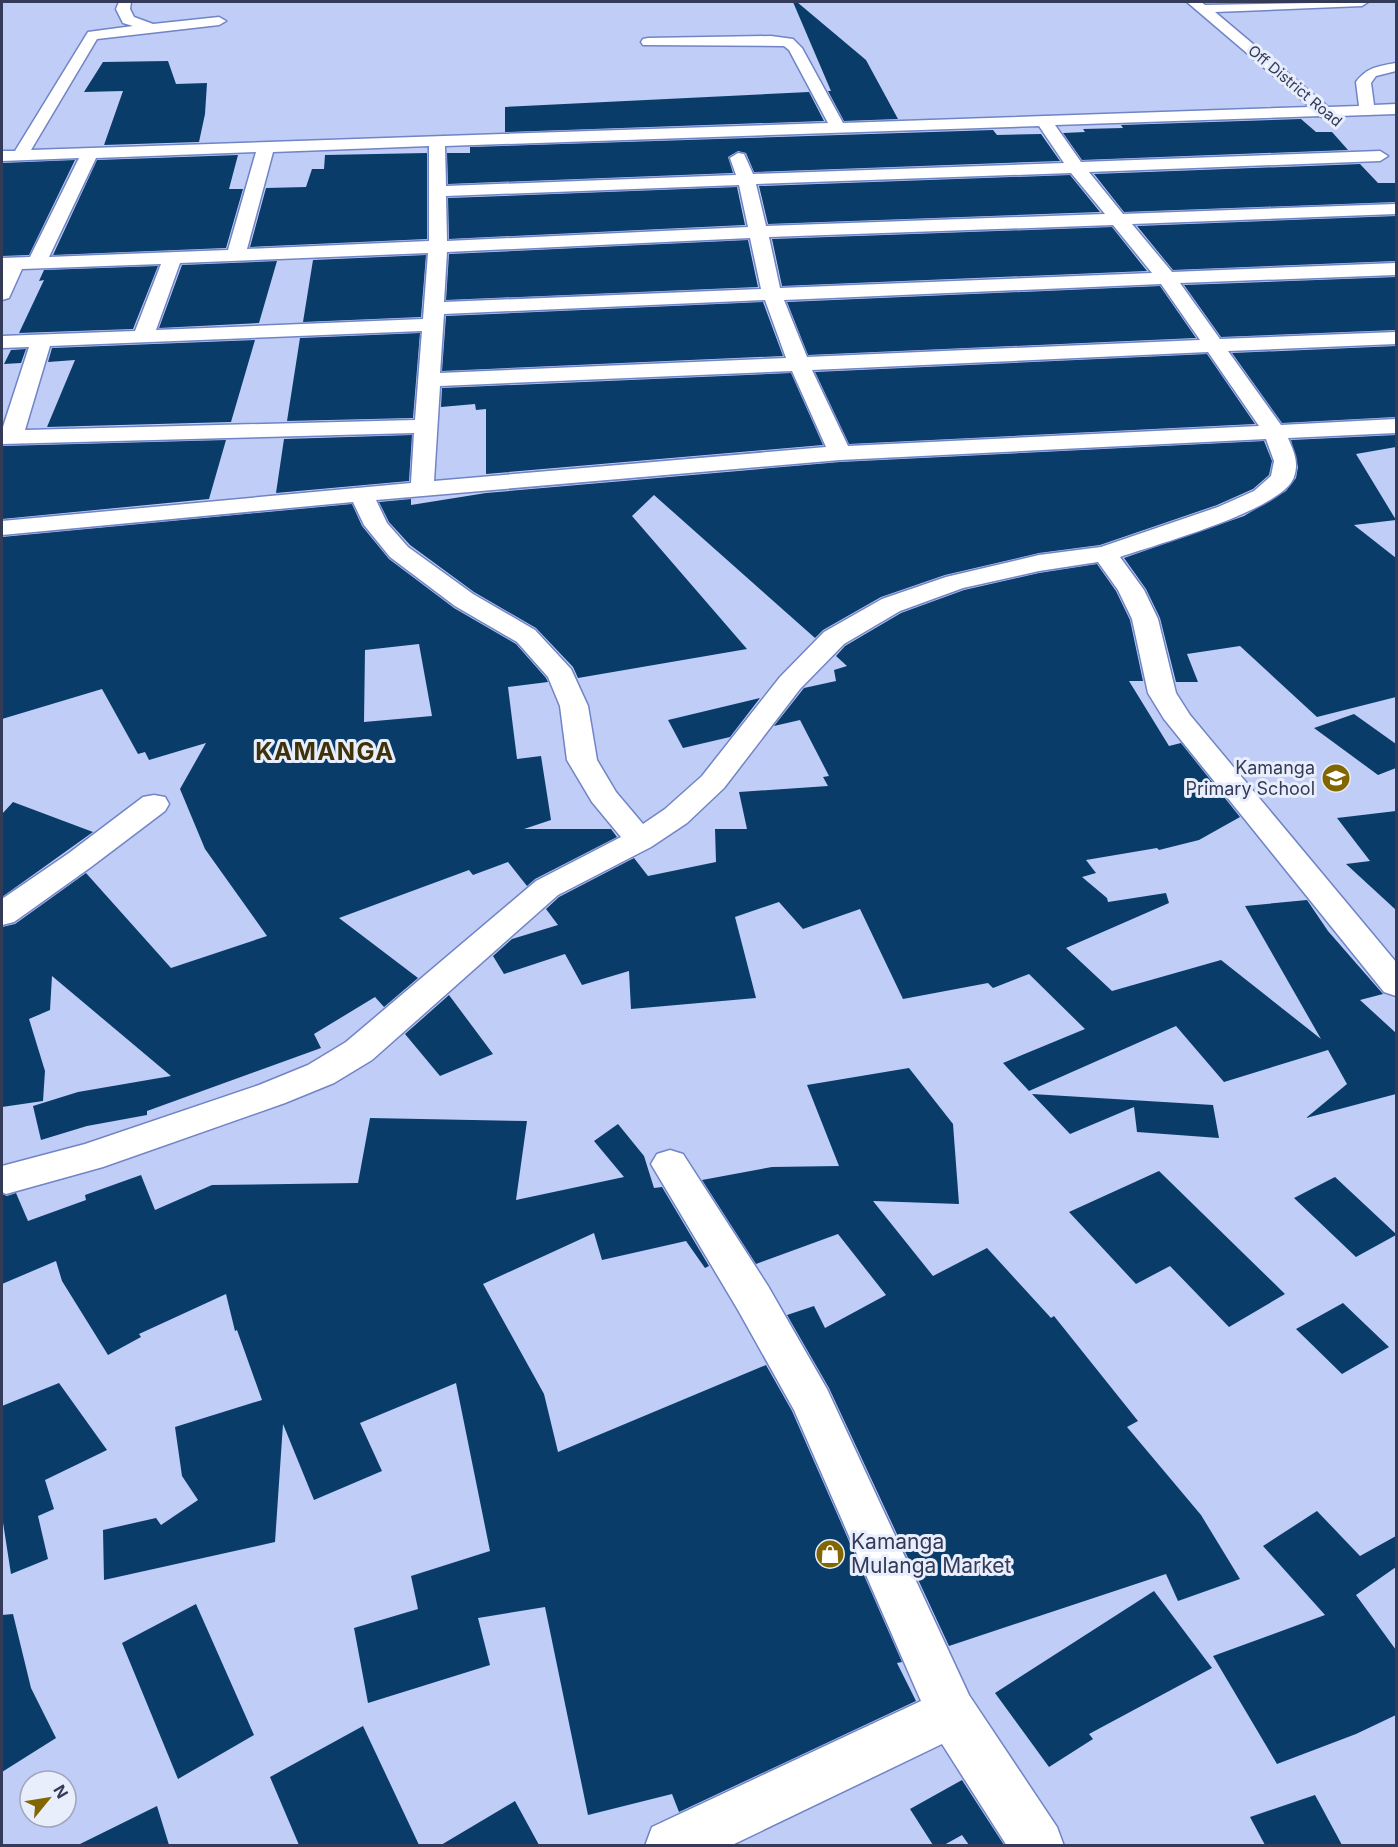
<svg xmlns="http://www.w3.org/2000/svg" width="1398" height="1847" font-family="Inter,sans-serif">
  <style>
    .building { fill: #0a3c6a; fill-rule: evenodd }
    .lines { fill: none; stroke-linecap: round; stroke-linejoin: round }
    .minor-casing { stroke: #7184c6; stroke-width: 3 }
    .minor { fill: #fff; fill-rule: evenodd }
    .labels { text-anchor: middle; stroke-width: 6; stroke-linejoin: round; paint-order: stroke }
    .far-street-label { font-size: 15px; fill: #333b58; stroke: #e9eefd }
    .poi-label { font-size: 18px; fill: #333b58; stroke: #e9eefd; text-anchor: end }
    .near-poi-label { font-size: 21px; fill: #333b58; stroke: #e9eefd; text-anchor: start }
    .district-label { font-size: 24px; font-weight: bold; letter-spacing: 1.5px; fill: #3f3207; stroke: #e9eefd }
  </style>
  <rect width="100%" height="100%" fill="#bfcdf7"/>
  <path class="building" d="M793,2H797L866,60L898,119L844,121L828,91H831Z
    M168,61L176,84L207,83L205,114L199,142L104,145L123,91L84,92L103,62Z
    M809,92L824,121L505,132V107Z
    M1301,119L1316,132H1332L1348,150L1082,160L1063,133L1085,132L1083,129L1123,128L1121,125Z
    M993,130L997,135L1041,134L1060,161L754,172L746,153L738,151L728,157L733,173L448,184L447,153H470V147Z
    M427,153V239L250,247L266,188L306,187L312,169H324L325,155Z
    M238,155L229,189H243L226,248L53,255L97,160Z
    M75,160L29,255L2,256V163Z
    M1360,164L1378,183H1396V202L1124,212L1094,174Z
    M1070,175L1100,212L768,224L759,186Z
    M737,187L745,225L449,239L448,198Z
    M1396,216V261L1173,270L1137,226Z
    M1112,227L1147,271L782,286L772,239Z
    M748,240L758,287L446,300L449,254Z
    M426,255L421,317L303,322L313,260Z
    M277,261L259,323L159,328L182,265Z
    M158,266L133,329L19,333L44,280L39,281L44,270Z
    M1396,277V330L1221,337L1184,285Z
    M1160,286L1196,338L808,355L787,302Z
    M763,302L783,356L442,371L446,316Z
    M420,333L413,418L287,421L300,338Z
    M255,340L231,422L47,427L75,360L48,362L52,348Z
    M1396,346V417L1282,423L1232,353Z
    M26,349L21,363L4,364L11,350Z
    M1207,354L1255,424L849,444L815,372Z
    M791,373L823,445L486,474V409L476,410L475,404L441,407L442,388Z
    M412,435L409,481L276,493L284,439Z
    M1396,435V447L1356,454L1396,520L1354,525L1396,558V697L1317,717L1240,646L1187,654L1198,682H1176L1160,618L1146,589L1124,558L1244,516L1286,491L1296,478L1298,467L1291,440Z
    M226,440L209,499L2,519V446Z
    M1264,441L1272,461L1269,475L1253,489L1217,505L1100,545L1039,553L945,575L881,597L823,630L815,638L654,495L632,516L747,649L578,678L573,667L536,628L474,592L410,545L389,522L379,502L411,499V505L486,493L840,462Z
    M352,504L362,526L389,559L454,608L516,644L546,678L548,682L508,687L517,759L541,756L551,820L524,829H611L617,837L535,879L527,886L508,862L473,875L469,870L339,918L418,978L384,1007L375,997L314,1034L321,1048L147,1111V1115L87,1126L41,1140L33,1106L78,1092L171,1076L52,976L50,1010L29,1019L45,1071L43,1101L2,1107V927L15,924L86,873L171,968L267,936L205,849L180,789L206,743L149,760L145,752L138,754L102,689L2,719V537ZM419,644L432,716L364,722L365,650Z
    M1097,564L1116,591L1130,620L1143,681H1129L1169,746L1181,743L1240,817L1199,840L1159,850L1157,848L1086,860L1096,873L1082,877L1107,898L1108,902L1166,893L1169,903L1066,948L1112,991L1221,960L1321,1039L1245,906L1307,900L1328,931L1383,994L1360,1000L1396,1033V1094L1306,1118L1347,1084L1328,1050L1224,1082L1176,1026L1029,1091L1003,1063L1085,1029L1029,974L993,988L988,983L903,999L860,909L803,929L779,902L735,917L756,998L631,1009L629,971L582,985L565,954L504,974L493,956L512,939L558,925L546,909L559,897L634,858L648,876L716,862L715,829H747L739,792L828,786L823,777L829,776L800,720L774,726L804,688L836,681L834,670L847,666L836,656L845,646L901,613L964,590L1039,573Z
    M760,698L730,737L683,748L668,720Z
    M1354,714L1396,744V768L1378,775L1314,728Z
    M13,802L93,832L2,897V814Z
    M1396,811V910L1346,864L1370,861L1337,818Z
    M449,995L493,1054L440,1076L405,1034Z
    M909,1068L953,1124L959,1204L873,1201L933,1276L987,1248L1051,1318L1054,1316L1138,1421L1127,1427L1201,1515L1240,1579L1178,1601L1166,1574L949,1646L829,1388L787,1315L814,1306L825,1328L886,1295L838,1234L756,1264L702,1180L772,1167L839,1166L807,1085Z
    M1032,1094L1213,1105L1219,1138L1137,1132L1134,1107L1070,1134Z
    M370,1118L527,1121L516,1200L624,1177L594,1141L618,1124L644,1156L654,1188L662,1187L709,1266L705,1268L686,1241L602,1260L594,1233L483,1284L544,1394L558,1452L766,1365L792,1411L902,1662L897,1663L916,1701L679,1812L672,1794L588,1815L545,1607L478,1618L490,1665L368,1703L354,1628L418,1609L411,1576L490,1551L456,1383L360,1423L382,1471L314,1500L283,1424L275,1542L104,1580L103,1530L156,1518L161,1525L198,1500L182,1476L175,1427L262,1400L237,1330L235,1331L226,1294L139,1334L141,1337L108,1355L62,1281L56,1261L2,1284V1194L7,1196L16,1193L28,1221L86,1200L85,1195L141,1175L155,1210L212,1185L358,1183Z
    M1159,1171L1285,1294L1229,1327L1170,1266L1136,1284L1069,1212Z
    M1335,1177L1396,1234V1235L1356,1257L1294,1198Z
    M1343,1303L1389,1347L1342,1374L1296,1329Z
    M59,1383L107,1450L45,1480L54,1509L38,1516L48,1559L11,1574L2,1516V1406Z
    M1317,1511L1360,1556L1396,1536V1567L1356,1595L1396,1650V1715L1356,1734L1277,1764L1213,1656L1325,1615L1263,1546Z
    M1154,1591L1212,1668L1089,1734L1093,1739L1049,1767L995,1693Z
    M196,1604L254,1735L178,1779L122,1643Z
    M13,1614L31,1688L56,1738L2,1772V1615Z
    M363,1726L419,1845H299L270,1777Z
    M962,1780L1004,1845H969L962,1835L944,1845H933L910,1809Z
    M1315,1795L1342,1845H1265L1250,1817Z
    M515,1801L539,1845H441Z
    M157,1806L169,1845H78Z"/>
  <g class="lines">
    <g class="minor-casing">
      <path id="minor" d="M119,2H131L130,9L134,17L153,24L219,17L226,21L219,25L97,39L31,150L828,123L789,50L784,46L643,45L641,42L643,39L648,38L771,36L793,39L802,48L843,123L1310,107L1187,2H1201L1205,5L1368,2L1362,6L1215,12L1328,107L1359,106L1356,82C1367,67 1379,66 1396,63V71L1376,76L1371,83L1374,105L1396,104V114L1338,116L1340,118L1338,121L1332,123L1320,116L1055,125L1081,162L1380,151L1388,156L1380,161L1089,172L1123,214L1396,204V214L1132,224L1172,272L1396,263V275L1180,283L1220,339L1396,332V344L1228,351L1281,425L1396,419V433L1288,438C1294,452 1299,462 1294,477C1283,510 1154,545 1120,557L1144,590L1158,619L1176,693L1190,715L1396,962V996L1384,992L1164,719L1148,693L1132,619L1118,590L1098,562L1039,571L963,588L900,611L844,644L800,689L724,788L687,823L651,847L558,895L372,1060L334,1083L285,1103L103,1167L6,1194L2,1192V1166L85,1144L259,1085L308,1065L346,1042L536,881L621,837L592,802L567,760L560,706L548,677L517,642L455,606L390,557L364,525L353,502L2,535V521L411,483L414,433L2,444V430L29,347L2,348V336L135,331L161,264L22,269L9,298L2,300V258L30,257L79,158L2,161V151H15L88,32L133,26L123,23L116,9ZM1039,126L1064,163L753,174L744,154L738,153L730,158L736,175L446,186L445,146ZM429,146V241L247,249L273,152ZM256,152L228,250L49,257L96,158ZM1071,173L1105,214L766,226L756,184ZM739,185L748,227L447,241L446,196ZM1113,225L1152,273L780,288L769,237ZM750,238L761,289L444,302L447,252ZM428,253L423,319L156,330L180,263ZM1161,284L1200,340L807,357L784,300ZM765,300L786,358L440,373L444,314ZM422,331L415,420L25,430L50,346ZM1208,352L1259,426L848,446L812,370ZM792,371L826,447L434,481L440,386ZM1266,439L1274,461L1271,476L1254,491L1218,507L1101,547L1039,555L946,577L882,599L824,632L780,677L702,776L665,809L643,824L616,792L597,760L588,706L571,669L535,630L473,594L408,547L387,523L376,500L840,460Z
        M154,795L165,797L169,804L165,811L91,867L14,922L2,925V899L69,853L143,797Z
        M670,1150L683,1154L768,1286L827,1389L969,1695L1057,1827L1064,1846H1007L942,1744L730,1846H645L652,1827L921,1701L794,1410L738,1310L651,1164L657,1154Z"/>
    </g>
    <use href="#minor" class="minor"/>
  </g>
  <defs>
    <g id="school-disc" transform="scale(1.5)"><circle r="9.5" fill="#826700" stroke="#e9eefd"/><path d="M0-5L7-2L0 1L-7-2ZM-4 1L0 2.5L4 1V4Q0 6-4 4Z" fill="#fff"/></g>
    <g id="shop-disc" transform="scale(1.5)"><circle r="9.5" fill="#826700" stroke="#e9eefd"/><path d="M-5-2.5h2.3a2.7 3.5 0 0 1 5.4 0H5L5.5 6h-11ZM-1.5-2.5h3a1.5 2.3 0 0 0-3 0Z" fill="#fff"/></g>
  </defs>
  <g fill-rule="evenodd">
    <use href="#school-disc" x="1336" y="778"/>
    <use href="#shop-disc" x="830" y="1554"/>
  </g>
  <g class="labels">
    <g class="far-street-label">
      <text transform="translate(1295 86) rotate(40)" y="5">Off District Road</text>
    </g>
    <g class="poi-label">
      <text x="1315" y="774">Kamanga<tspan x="1315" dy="21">Primary School</tspan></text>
    </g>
    <g class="near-poi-label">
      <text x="851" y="1549">Kamanga<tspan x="851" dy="24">Mulanga Market</tspan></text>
    </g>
    <g class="district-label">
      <text x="325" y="760">KAMANGA</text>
    </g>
  </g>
  <rect width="1398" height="1847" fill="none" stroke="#333b58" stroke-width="6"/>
  <g transform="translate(48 1799) rotate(60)"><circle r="28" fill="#e9eefd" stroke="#a0a6bb" stroke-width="1.5"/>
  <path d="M0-4.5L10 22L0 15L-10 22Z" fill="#826700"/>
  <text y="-9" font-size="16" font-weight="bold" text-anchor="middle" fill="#333b58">N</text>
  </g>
</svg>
